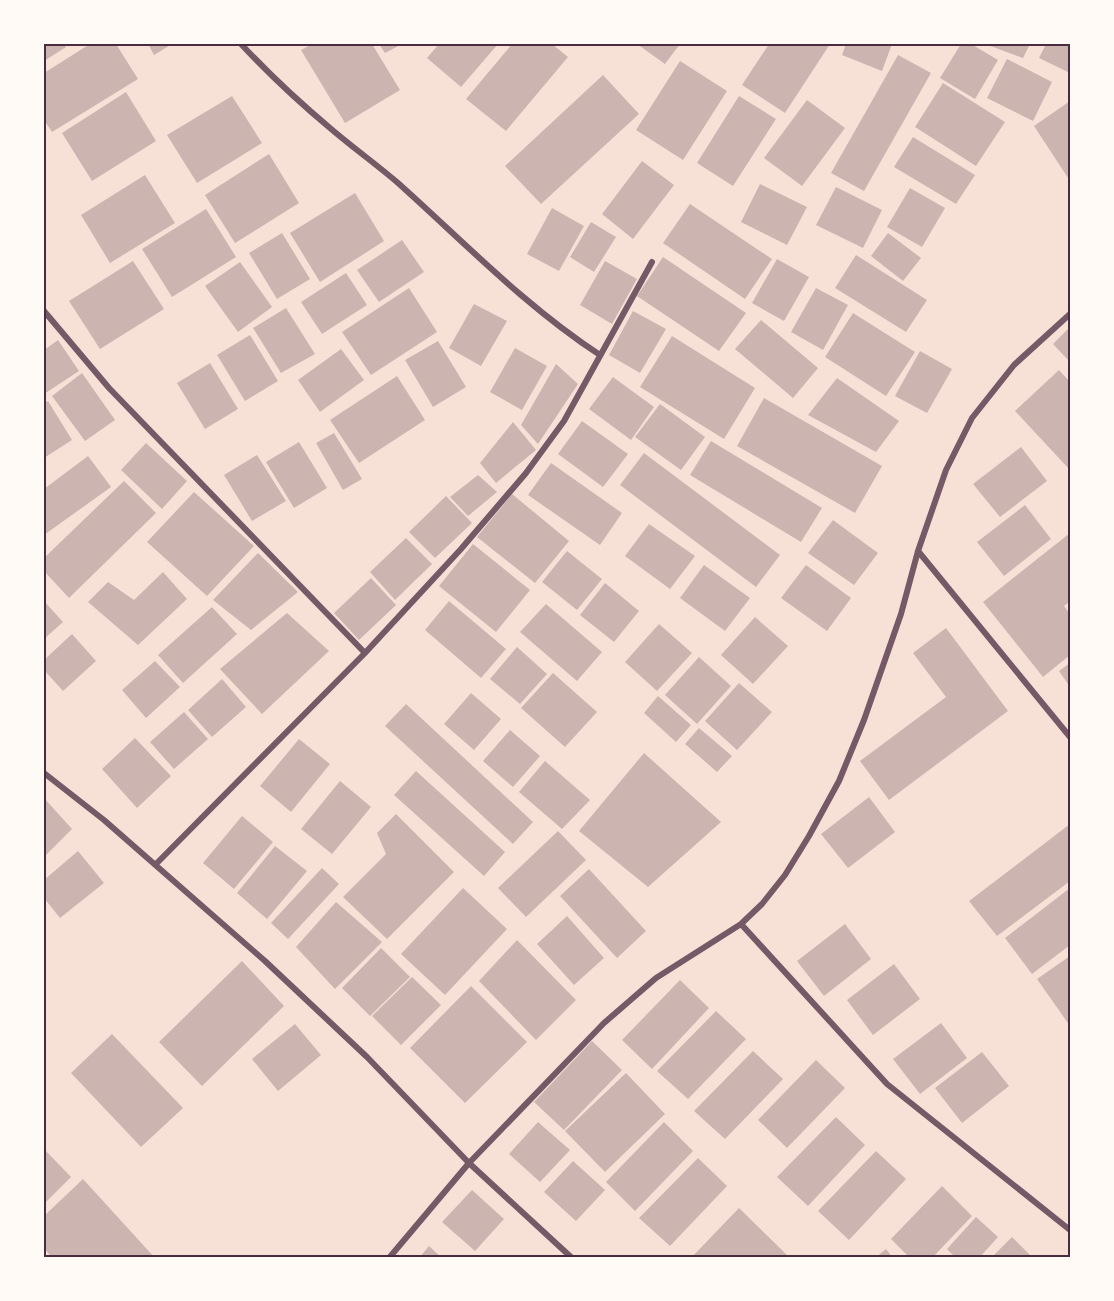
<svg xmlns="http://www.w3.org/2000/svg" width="1114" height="1301" font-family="'Golos Text',sans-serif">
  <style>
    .building { fill: #ccb4b1 }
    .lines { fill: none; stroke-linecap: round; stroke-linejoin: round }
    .minor { stroke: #755966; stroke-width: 6 }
    .neatline { fill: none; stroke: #4a2c40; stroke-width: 2 }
  </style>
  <rect width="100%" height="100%" fill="#f7e1d7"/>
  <path class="building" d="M44,44H64L66,47L44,61Z
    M90,44H116L138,79L52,132L44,120V73Z
    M148,44H172L154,55Z
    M312,44H372L400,90L345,123L301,50Z
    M379,44H402L385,53Z
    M439,44H498L461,87L427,58Z
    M512,44H552L568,57L506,131L466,99Z
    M637,44H680L665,64Z
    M769,44H830L785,113L742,85Z
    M846,44H892L882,71L842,55Z
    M961,44H971L998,60L975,99L940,78Z
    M985,44H1030L1023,58Z
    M1046,44H1070V73L1039,58Z
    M898,55L931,73L864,191L831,173Z
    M1007,59L1052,82L1033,121L987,98Z
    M680,61L727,91L683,160L636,130Z
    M603,75L639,114L541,204L505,166Z
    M943,83L1005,122L976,166L915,127Z
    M126,92L156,141L92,181L62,133Z
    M232,96L262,143L197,183L167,135Z
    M739,96L776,119L733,186L697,163Z
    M807,100L845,128L802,186L764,158Z
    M1070,101V181L1034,126Z
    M913,137L975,175L956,204L894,167Z
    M269,154L299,203L235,243L205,195Z
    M642,161L674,185L633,239L602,214Z
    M145,175L175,223L110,263L81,215Z
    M760,184L807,207L787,245L741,222Z
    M836,187L882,210L863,248L816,225Z
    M910,188L945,208L922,247L887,227Z
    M355,193L384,241L320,282L290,233Z
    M690,204L772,259L745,299L663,243Z
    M552,208L584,226L559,271L527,254Z
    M206,209L236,257L172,297L142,249Z
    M591,222L616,237L594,272L570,257Z
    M282,233L310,279L277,299L249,253Z
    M888,233L921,258L903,281L871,256Z
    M402,240L424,272L379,302L357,270Z
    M856,255L927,300L906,332L835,288Z
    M663,257L746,313L719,351L637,296Z
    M777,259L809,277L784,321L752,303Z
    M133,261L164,309L100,349L69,301Z
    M605,261L637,279L612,324L580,305Z
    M240,262L272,307L238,332L205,286Z
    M346,273L367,305L322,334L301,302Z
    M409,288L437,332L371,375L342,332Z
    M816,288L848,305L823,350L791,332Z
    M474,304L507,321L481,366L449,348Z
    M286,308L315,354L281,373L253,328Z
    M633,311L666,329L640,373L609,355Z
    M853,313L915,352L886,396L825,357Z
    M761,320L818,368L793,398L735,349Z
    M1070,327V362L1053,344Z
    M250,335L278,381L245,401L217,355Z
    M672,336L755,388L724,439L640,387Z
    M58,340L79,371L44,394V350Z
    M438,341L466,387L433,407L405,360Z
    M515,348L547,366L522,410L490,392Z
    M341,349L364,380L320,412L298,380Z
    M920,351L952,369L927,413L895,396Z
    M210,363L238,409L205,429L177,383Z
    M556,364L578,384L538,444L521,425Z
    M1059,370L1070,382V470L1015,411Z
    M82,373L115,420L85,441L52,396Z
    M397,376L425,420L359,463L330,420Z
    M613,377L654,407L631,440L589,409Z
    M837,378L899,421L876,452L808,415Z
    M764,398L882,466L855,513L737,446Z
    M48,401L72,440L44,458V403Z
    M660,404L705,437L681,470L635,437Z
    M582,421L628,454L603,487L558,454Z
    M513,422L536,450L496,483L480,463Z
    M334,433L362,479L343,490L316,443Z
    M711,441L822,508L801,542L690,475Z
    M299,442L327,488L294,508L266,462Z
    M146,443L187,481L162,509L121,470Z
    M1021,447L1047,481L1000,517L973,484Z
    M644,453L780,555L756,587L620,485Z
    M257,455L286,501L252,521L224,475Z
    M88,456L111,487L44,535V489Z
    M551,463L622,513L600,545L528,495Z
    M478,475L497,492L468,516L450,497Z
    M124,481L156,513L69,598L44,571V558Z
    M194,492L254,546L207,596L147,542Z
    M512,494L569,541L535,583L477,537Z
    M446,496L472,523L435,558L409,532Z
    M1025,505L1051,539L1004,576L977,542Z
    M833,520L878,553L854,585L808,553Z
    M649,524L695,556L670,589L625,556Z
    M1070,533V601L1064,606L1070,614V655L1043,677L983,602Z
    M406,538L432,564L395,600L370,572Z
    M473,544L530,590L496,632L439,586Z
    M567,551L602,579L577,610L542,582Z
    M258,553L298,592L251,630L213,600Z
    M704,565L750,598L725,631L680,598Z
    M806,565L851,598L827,631L781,598Z
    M163,572L187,599L138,645L88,602L108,582L134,600Z
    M371,578L396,605L359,640L334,613Z
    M605,583L639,611L614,642L580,615Z
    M44,601L63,622L44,639Z
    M449,601L506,649L481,678L425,630Z
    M546,604L602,652L577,681L520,632Z
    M212,607L237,634L183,683L158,655Z
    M287,613L329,651L262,714L220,669Z
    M755,617L788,646L753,684L721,655Z
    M659,624L692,653L657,691L625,662Z
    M946,628L1008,711L889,800L860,761L946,697L913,653Z
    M72,634L96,661L63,691L44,670V660Z
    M517,647L547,674L520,704L490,679Z
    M699,657L731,686L697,724L665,695Z
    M155,661L180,687L146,718L122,690Z
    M1070,663V687L1059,671Z
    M553,673L597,712L565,747L521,708Z
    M222,679L246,707L212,737L188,710Z
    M739,683L772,712L737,750L705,721Z
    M471,693L501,719L474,750L444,724Z
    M658,696L691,725L676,742L644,713Z
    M406,704L533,822L513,844L385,726Z
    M184,712L208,739L174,769L150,742Z
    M699,728L732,756L717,772L685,744Z
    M510,730L540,756L513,787L483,761Z
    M135,738L171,776L137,808L102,769Z
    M299,739L330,764L291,812L260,786Z
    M644,753L721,822L648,887L579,831Z
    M545,761L590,800L562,829L519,792Z
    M416,771L505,852L484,876L394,795Z
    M340,781L371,807L332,854L301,829Z
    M869,797L895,832L848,868L821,834Z
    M44,798L72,829L44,857Z
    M396,814L454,872L387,939L343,897L386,854L377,833Z
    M242,816L273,842L234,889L203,863Z
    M1070,824V881L997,936L969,901Z
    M558,831L586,860L526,917L498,888Z
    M275,846L307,871L267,919L237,893Z
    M78,851L104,883L60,918L44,898V880Z
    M322,868L339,884L288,939L271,923Z
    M589,869L646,931L617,958L560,896Z
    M463,888L507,929L445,995L401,954Z
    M1070,888V945L1032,974L1005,938Z
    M336,902L382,942L335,989L296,947Z
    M567,916L604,958L574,985L537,944Z
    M845,924L871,959L824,996L797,961Z
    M517,940L576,1000L536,1040L479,981Z
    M381,948L410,977L370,1016L342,988Z
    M1070,956V1026L1037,979Z
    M242,961L284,1006L202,1086L159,1042Z
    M894,964L920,999L873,1035L847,1000Z
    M412,977L441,1005L401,1045L372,1016Z
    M680,980L709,1008L652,1069L622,1040Z
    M471,986L527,1042L465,1103L410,1048Z
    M716,1011L746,1039L688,1099L657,1071Z
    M941,1023L967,1058L920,1094L893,1059Z
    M295,1024L321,1055L278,1091L252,1059Z
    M112,1034L183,1108L141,1147L71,1073Z
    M592,1041L622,1070L564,1130L534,1102Z
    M753,1051L783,1079L725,1139L694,1111Z
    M982,1052L1009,1086L962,1123L935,1088Z
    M816,1060L845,1088L787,1148L758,1120Z
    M626,1073L665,1114L605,1172L565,1131Z
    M836,1117L865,1145L808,1206L777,1177Z
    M538,1122L570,1150L540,1182L509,1154Z
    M664,1122L693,1151L635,1211L606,1182Z
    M44,1149L71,1177L44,1204Z
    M876,1151L906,1179L849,1240L818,1211Z
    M698,1158L727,1186L670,1246L639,1218Z
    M573,1161L605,1190L576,1221L544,1192Z
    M83,1179L155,1258H52L44,1248V1216Z
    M942,1186L972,1216L932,1258H910L891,1239Z
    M472,1190L504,1219L475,1251L442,1222Z
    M739,1208L790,1258H691Z
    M976,1217L998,1237L979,1258H956L947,1249Z
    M1012,1237L1033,1258H991Z
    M429,1246L442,1258H419Z
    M886,1249L893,1258H875Z"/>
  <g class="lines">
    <path class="minor" d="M241,44C269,74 299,102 330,128C352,147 376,164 398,183C464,242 525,306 600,355
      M44,311L109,388L365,653
      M918,551L1070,737
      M44,773L104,820L265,961L367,1057L469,1163L572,1258
      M156,864L365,653L461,549L526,473L564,421L652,262
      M741,924L887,1084L1070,1230
      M389,1258L469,1163L604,1023L656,978L741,924L762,904L785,875L809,836L839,781L864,720L901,614L918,551L946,470L972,418L1014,365L1070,314"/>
  </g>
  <rect width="1114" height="1301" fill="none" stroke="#fffaf5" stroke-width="90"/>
  <rect x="45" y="45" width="1024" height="1211" class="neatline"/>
</svg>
